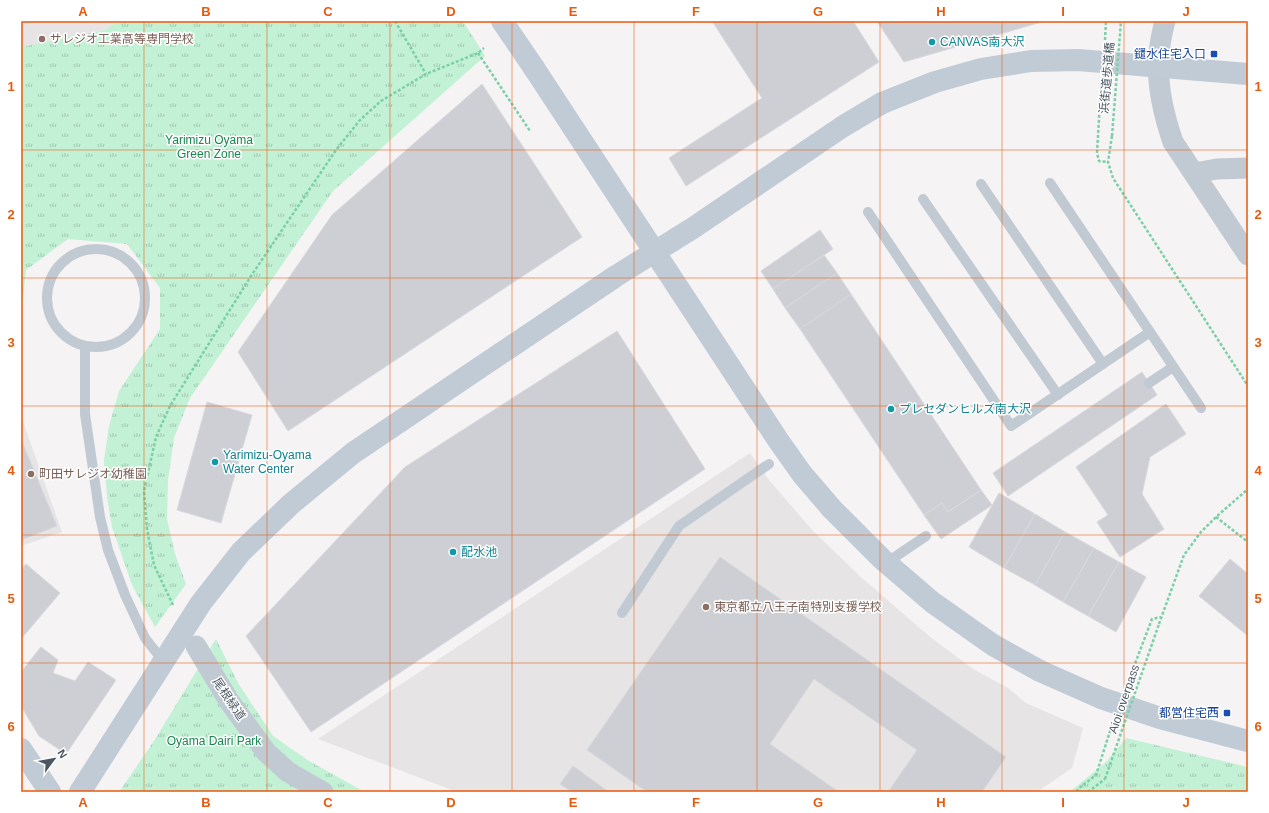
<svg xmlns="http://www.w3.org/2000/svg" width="1269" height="813" font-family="Arial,'Noto Sans JP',sans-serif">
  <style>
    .education { fill: #e6e4e5 }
    .park { fill: url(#park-tufts) }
    .building { fill: #cdcfd5; stroke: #d7d9de }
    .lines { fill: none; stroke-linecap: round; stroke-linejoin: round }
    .path { stroke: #7ad0a6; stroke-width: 2.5; stroke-dasharray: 3 2; stroke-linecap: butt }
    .lane { stroke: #c1cad2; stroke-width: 10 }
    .street { stroke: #c1cad2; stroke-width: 21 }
    .secondary { stroke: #c1cbd6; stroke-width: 22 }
    .path-bridge { stroke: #7ad0a6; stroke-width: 2.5; stroke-dasharray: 3 2; stroke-linecap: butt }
    .secondary-bridge { stroke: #c1cbd6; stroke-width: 22 }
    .grid { fill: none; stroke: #e8590c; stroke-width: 1; stroke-opacity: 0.55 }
    .education-dot { fill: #8d6e63; stroke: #fff; stroke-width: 1.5 }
    .culture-dot { fill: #0f9aa8; stroke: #fff; stroke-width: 1.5 }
    .transit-dot { fill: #1a4fb4; stroke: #fff; stroke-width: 1.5 }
    .labels { text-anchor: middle; stroke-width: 3; stroke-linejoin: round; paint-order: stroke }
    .education-label { font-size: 12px; fill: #785e54; stroke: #fff; text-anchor: start }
    .culture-label { font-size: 12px; fill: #0d838f; stroke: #fff; text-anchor: start }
    .transit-label { font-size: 12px; fill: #164399; stroke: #fff; text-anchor: end }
    .street-label { font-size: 12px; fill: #4a5661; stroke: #fff }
    .park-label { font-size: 12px; fill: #17864f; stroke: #fff }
    .neatline { fill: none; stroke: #e8590c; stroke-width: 1.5 }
    .grid-label { font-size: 13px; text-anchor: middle; font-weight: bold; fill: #e8590c }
  </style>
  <defs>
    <pattern id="park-tufts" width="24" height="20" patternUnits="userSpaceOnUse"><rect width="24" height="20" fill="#c3f1d5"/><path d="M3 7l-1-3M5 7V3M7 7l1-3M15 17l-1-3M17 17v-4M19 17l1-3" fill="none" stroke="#a0c6b0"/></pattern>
  </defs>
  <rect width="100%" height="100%" fill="#f5f3f3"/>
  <path class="education" d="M21,21H118L104,30L21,47Z
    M21,416L62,532L21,546Z
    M750,453L769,480L813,531L863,579L929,636L973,669L1008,688L1026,703L1083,728L1072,768L1037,792H457L318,739Z"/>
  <path class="park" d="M118,21H463L485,56L333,191L190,398L174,438L168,480L167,519L175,554L186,584L155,627L132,585L112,527L107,496L104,460L109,426L119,391L160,329V288L127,244L68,239L26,270L21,318V47L104,30Z
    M216,639L238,683L273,736L309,761L365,792H119L154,741Z
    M1126,738L1248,767V792H1066L1072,790L1106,762Z"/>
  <path class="building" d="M712,21H853L879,62L686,186L669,158L762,98Z
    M877,21H1045L904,62Z
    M482,84L582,237L288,431L238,352L332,215Z
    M820,230L833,249L773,289L761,271Z
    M824,255L837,273L785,308L773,289Z
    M837,273L851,294L800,329L785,308Z
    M851,294L981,490L948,512L942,503L924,515L800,329Z
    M617,331L705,469L311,732L246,636L405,467Z
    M1142,372L1157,395L1008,496L993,473Z
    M207,402L252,415L221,523L177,510Z
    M1166,404L1186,434L1150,457L1142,494L1164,529L1120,557L1097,522L1108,515L1076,467Z
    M21,439L57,526L21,540Z
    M981,490L992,505L941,539L924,515L942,503L948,512Z
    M999,493L1035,514L1004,568L969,547Z
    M1035,514L1065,532L1035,585L1004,568Z
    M1065,532L1094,548L1063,602L1035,585Z
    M1094,548L1119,562L1088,616L1063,602Z
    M720,557L1006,757L982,792H888L917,750L814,679L770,744L839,792H647L587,750Z
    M1230,559L1248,574V636L1199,596Z
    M1119,562L1146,577L1116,632L1088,616Z
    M26,564L60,593L21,639V570Z
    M41,647L58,660L53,673L75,681L88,662L116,680L66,754L39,736L21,706V672Z
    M573,766L609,792H572L560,784Z"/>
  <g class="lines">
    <path class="path" d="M395,21L426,74
      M1105,40L1106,21
      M478,53L530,131
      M1101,85L1097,153L1099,161L1108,162
      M1112,136L1108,162L1113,178L1248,386
      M1216,517L1248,542
      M173,605L154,565L147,529L144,491L156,437L170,406L251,276L336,150L360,120L381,101L426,74L478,53L484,48
      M1159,624L1184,555L1201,532L1216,517L1248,489
      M1128,682L1152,619L1161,617
      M1077,792L1078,789L1096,775L1112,725
      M1088,792L1105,779"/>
    <path class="lane" d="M981,184L1103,364
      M923,199L1058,395
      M868,212L1011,426L1150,332L1050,183
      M47 298a49 49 0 1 1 98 0a49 49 0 1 1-98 0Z
      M1150,332L1201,408
      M85,346V414L100,517L108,550L125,595L145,638L163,661
      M1149,383L1173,367
      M886,563L926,536
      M622,613L679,526L769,464"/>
    <path class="street" d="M1165,21C1163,29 1161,37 1160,45C1155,76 1163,113 1173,142L1248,255
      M1194,173L1217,169L1248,168
      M196,646L229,701L266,752L288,772L323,792"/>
    <path class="secondary" d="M534,68L778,440L802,474L832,509L882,559L932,602L993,645L1040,671L1101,698L1160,718L1248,741
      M21,749L50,792
      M80,792L201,603L241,552L291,504L353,453L616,276L693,228L842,127L882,103L935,82L981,69L1031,61L1078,60L1248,74"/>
    <path class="path-bridge" d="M1112,136L1121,21
      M1105,779L1159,624"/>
    <path class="secondary-bridge" d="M502,21L534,68"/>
  </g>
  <path class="grid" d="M144,21V792M267,21V792M390,21V792M512,21V792M634,21V792M757,21V792M880,21V792M1002,21V792M1124,21V792M21,150H1248M21,278H1248M21,406H1248M21,535H1248M21,663H1248"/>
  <g class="education-dot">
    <circle cx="42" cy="39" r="4"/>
    <circle cx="31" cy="474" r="4"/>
    <circle cx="706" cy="607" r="4"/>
  </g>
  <g class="culture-dot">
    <circle cx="932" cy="42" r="4"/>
    <circle cx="891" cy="409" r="4"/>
    <circle cx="215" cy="462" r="4"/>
    <circle cx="453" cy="552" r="4"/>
  </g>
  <g class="transit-dot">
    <rect x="1210" y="50" width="8" height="8" rx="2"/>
    <rect x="1223" y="709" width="8" height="8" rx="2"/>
  </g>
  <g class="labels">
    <g class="education-label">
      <text x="50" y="43">サレジオ工業高等専門学校</text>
      <text x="39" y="478">町田サレジオ幼稚園</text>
      <text x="714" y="611">東京都立八王子南特別支援学校</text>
    </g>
    <g class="culture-label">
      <text x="940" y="46">CANVAS南大沢</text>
      <text x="899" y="413">プレセダンヒルズ南大沢</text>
      <text x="223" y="459">Yarimizu-Oyama<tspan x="223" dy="14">Water Center</tspan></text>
      <text x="461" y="556">配水池</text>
    </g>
    <g class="transit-label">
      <text x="1206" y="58">鑓水住宅入口</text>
      <text x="1219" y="717">都営住宅西</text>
    </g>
    <g class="street-label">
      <text transform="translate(1107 78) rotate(-85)" y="4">浜街道歩道橋</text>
      <text transform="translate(229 699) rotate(56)" y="4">尾根緑道</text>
      <text transform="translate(1124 699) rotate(-71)" y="4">Aioi overpass</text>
    </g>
    <g class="park-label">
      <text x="209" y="144">Yarimizu Oyama<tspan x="209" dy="14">Green Zone</tspan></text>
      <text x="214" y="745">Oyama Dairi Park</text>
    </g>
  </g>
  <rect width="1269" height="813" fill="none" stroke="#ffffff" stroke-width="44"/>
  <g transform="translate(54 759) rotate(58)" stroke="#ffffff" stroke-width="3" paint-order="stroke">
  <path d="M0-3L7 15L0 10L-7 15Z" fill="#4a5661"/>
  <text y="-6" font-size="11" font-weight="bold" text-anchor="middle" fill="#4a5661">N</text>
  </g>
  <rect x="22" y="22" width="1225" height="769" class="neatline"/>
  <g class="grid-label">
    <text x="83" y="16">A</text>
    <text x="206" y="16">B</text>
    <text x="328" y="16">C</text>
    <text x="451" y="16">D</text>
    <text x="573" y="16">E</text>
    <text x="696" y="16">F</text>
    <text x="818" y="16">G</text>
    <text x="941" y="16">H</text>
    <text x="1063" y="16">I</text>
    <text x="1186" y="16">J</text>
    <text x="11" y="91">1</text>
    <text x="1258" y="91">1</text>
    <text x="11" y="219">2</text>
    <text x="1258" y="219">2</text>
    <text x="11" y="347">3</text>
    <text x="1258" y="347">3</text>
    <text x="11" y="475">4</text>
    <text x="1258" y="475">4</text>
    <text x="11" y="603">5</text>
    <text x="1258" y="603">5</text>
    <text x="11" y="731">6</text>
    <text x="1258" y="731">6</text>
    <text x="83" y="807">A</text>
    <text x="206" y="807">B</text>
    <text x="328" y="807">C</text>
    <text x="451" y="807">D</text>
    <text x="573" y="807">E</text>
    <text x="696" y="807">F</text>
    <text x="818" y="807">G</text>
    <text x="941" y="807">H</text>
    <text x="1063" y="807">I</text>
    <text x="1186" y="807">J</text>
  </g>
</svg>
